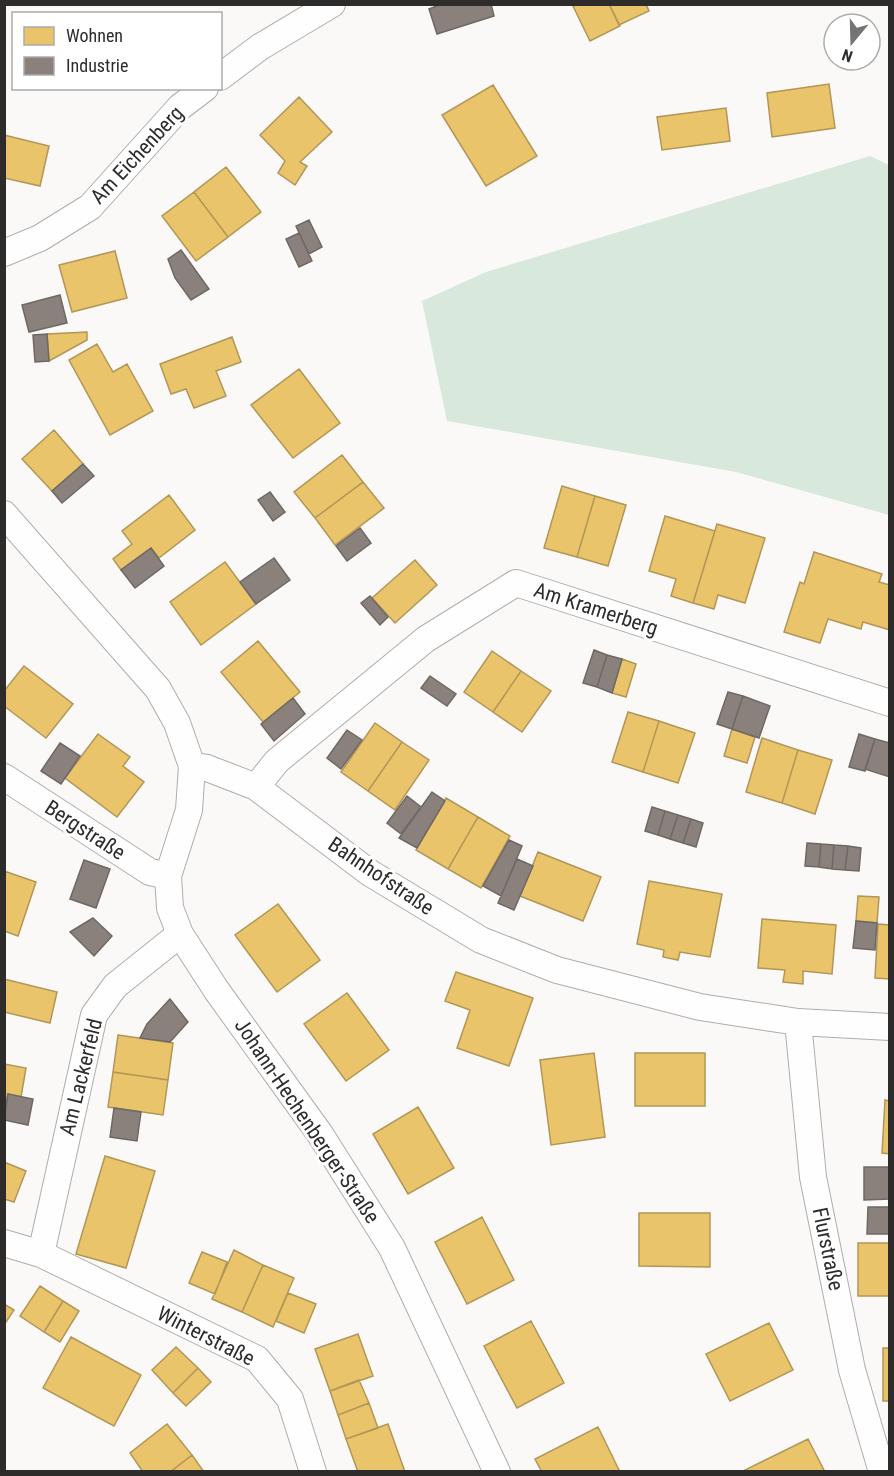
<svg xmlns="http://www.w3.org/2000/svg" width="894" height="1476" font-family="'Roboto Condensed',sans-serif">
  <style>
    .grass { fill: #d8e8dc }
    .homes { fill: #e9c46a; stroke: #b19657; stroke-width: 1.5 }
    .industry { fill: #8a817c; stroke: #6e6864; stroke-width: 1.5 }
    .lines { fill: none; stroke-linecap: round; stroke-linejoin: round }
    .street-casing { stroke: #afadac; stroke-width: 28 }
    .street { stroke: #fefefe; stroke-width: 26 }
    .labels { text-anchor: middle; stroke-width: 6; stroke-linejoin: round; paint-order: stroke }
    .street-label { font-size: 21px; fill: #2e2c2b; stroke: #fff }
  </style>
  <rect width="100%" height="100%" fill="#fbf9f7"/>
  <path class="grass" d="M870,156L889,165V515L736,472L447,421L422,301L486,272Z"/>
  <path class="homes" d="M572,4H609L620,26L590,41Z
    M609,4H646L649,11L619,25Z
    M829,84L835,128L772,137L767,93Z
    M493,85L537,156L486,186L442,115Z
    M299,97L332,132L300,162L307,166L295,185L278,173L285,161L260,135Z
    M726,108L730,141L662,150L657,117Z
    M4,135L49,146L40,186L4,178Z
    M226,167L261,212L228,237L194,192Z
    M194,192L228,237L196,261L162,216Z
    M115,251L127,298L72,312L59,265Z
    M87,332V340L49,361L47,334Z
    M232,337L241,362L216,371L226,396L194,408L186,389L171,394L160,364Z
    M97,344L113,372L127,364L153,411L110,435L69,360Z
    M299,369L340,423L293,458L251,405Z
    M54,430L83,464L52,491L22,459Z
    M342,455L363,482L315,518L294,492Z
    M363,482L384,508L335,545L315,518Z
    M562,486L595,496L577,557L544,548Z
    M169,495L195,530L159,558L151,548L121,570L113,559L132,544L122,531Z
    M595,496L626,505L608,566L577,557Z
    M665,516L715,531L693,603L671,596L676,579L649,571Z
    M717,524L765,538L745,603L718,595L714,609L693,603Z
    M814,552L882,574L879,582L890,585V630L863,622L861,629L828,619L820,643L784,632L800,582L804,584Z
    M415,560L437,585L395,623L372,598Z
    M225,562L256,604L201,645L170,602Z
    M258,641L300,692L263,722L221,672Z
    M492,651L521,671L493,712L464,692Z
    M622,659L636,664L626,697L612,693Z
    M24,666L73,704L46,738L4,706V691Z
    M521,671L551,691L522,732L493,712Z
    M628,712L659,721L643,772L612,762Z
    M659,721L695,733L678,783L643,772Z
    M375,723L402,742L368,791L341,772Z
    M732,729L755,737L747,763L724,756Z
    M98,734L130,757L123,766L144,782L117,817L65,778Z
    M762,738L798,750L782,803L746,792Z
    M402,742L429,760L395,810L368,791Z
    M798,750L832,760L815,814L782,803Z
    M446,798L478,817L448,869L416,850Z
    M478,817L510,836L481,888L448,869Z
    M538,852L601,877L583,921L520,896Z
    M4,871L36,882L18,936L4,931Z
    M649,881L722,894L710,957L680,952L678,960L663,957L664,950L637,944Z
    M858,896L879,897L877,923L856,921Z
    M278,904L320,960L277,992L235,935Z
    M762,919L836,925L832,974L803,971V984L783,982L785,970L758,968Z
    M878,924L890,925V979L875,978Z
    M456,972L533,998L509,1066L457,1048L470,1010L445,1001Z
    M4,979L57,992L50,1023L4,1012Z
    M347,993L389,1050L346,1081L304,1024Z
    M118,1035L173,1043L168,1080L113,1072Z
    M594,1053L605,1137L551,1145L540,1060Z
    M635,1053H705V1106H635Z
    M4,1064L26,1068L21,1097L8,1094L6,1106Z
    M113,1072L168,1080L163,1115L108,1107Z
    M885,1100L890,1101V1154L882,1153Z
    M418,1107L454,1168L408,1194L373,1134Z
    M105,1156L155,1171L126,1268L76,1254Z
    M4,1162L26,1171L14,1202L4,1199Z
    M639,1213H710V1267L639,1266Z
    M482,1217L514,1280L467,1304L435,1242Z
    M858,1243H890V1296H858Z
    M234,1250L263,1265L242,1312L212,1299Z
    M202,1252L227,1262L215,1294L189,1283Z
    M263,1265L294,1278L273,1327L242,1312Z
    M40,1286L63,1301L44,1332L20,1316Z
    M288,1293L316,1304L304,1333L276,1321Z
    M63,1301L79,1311L60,1342L44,1332Z
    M4,1304L14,1310L4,1325Z
    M531,1321L564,1383L517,1408L484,1346Z
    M769,1323L793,1370L730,1401L706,1354Z
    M358,1334L373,1376L330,1391L315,1349Z
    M71,1337L141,1375L114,1426L43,1388Z
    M176,1347L198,1368L173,1393L152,1370Z
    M883,1348H890V1401H883Z
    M198,1368L211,1382L186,1406L173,1393Z
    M359,1380L369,1403L338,1415L330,1391Z
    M369,1403L378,1428L346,1439L338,1415Z
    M167,1424L192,1455L170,1472H143L130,1453Z
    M388,1424L405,1472H358L346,1439Z
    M598,1427L620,1472H542L535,1459Z
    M808,1439L825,1472H746L745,1470Z
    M192,1455L204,1472H170Z"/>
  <path class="industry" d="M442,4H491L494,16L437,34L429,9Z
    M309,220L322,247L309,254L296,226Z
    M299,233L312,261L299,267L286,239Z
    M181,250L209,289L191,300L175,278L168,259Z
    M60,295L67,323L29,332L22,305Z
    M47,334L49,361L35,362L33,335Z
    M83,464L94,476L62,503L52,491Z
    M270,492L285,512L273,521L258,500Z
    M360,528L371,543L347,561L336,546Z
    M151,548L164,566L135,588L121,570Z
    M274,558L290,580L256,604L240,582Z
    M370,596L388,617L380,625L361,603Z
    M594,650L607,655L597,687L583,683Z
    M607,655L622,659L612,693L597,687Z
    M430,676L456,694L447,706L421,688Z
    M728,692L743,696L732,729L717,724Z
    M743,696L770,706L759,738L732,729Z
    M293,698L305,714L274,741L261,724Z
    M347,730L362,740L341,769L327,758Z
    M859,734L875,739L865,771L849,767Z
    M875,739L890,743V777L865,769Z
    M60,743L80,756L61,784L41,771Z
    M432,792L445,801L417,848L399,838Z
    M407,796L421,807L401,834L387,823Z
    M652,807L665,811L658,835L645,831Z
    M665,811L678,815L670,839L658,835Z
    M678,815L691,819L683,843L670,839Z
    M691,819L703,823L696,847L683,843Z
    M509,840L522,846L501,896L483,886Z
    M807,843L821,844L819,867L805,866Z
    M821,844L834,845L832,869L819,867Z
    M834,845L848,846L845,870L832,869Z
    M848,846L861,848L859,871L845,870Z
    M517,859L533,866L514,910L498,903Z
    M84,860L110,869L96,908L70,899Z
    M93,918L112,936L94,956L70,932Z
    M856,921L877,923L875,950L853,948Z
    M170,999L188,1022L170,1042L140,1038L147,1024Z
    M8,1094L33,1099L28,1125L4,1120Z
    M114,1108L141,1112L137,1141L110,1137Z
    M864,1167H890V1199L864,1200Z
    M868,1207H890V1234H867Z"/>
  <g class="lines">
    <g class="street-casing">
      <path id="street" d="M220,77L260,47L332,4
        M4,253L40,238L90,207L180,107L205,88
        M4,514L158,689L177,723L192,766L189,810L168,876L170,908L180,934L217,991L320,1134L392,1248L497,1472
        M192,766L207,768L256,787L370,873L481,940L557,970L700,1007L798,1022L890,1027
        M4,777L150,872L168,876
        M256,787L277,761L426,639L516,583L890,703
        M798,1022L813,1177L852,1370L882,1472
        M4,1243L41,1254L257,1359L290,1399L313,1472
        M41,1254L94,1015L115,986L180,934"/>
    </g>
    <use href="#street" class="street"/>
  </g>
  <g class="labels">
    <g class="street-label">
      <text transform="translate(137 155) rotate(-47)" y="7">Am Eichenberg</text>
      <text transform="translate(596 609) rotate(18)" y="7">Am Kramerberg</text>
      <text transform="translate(85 830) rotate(33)" y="7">Bergstraße</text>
      <text transform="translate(381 876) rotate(34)" y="7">Bahnhofstraße</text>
      <text transform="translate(81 1077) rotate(-76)" y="7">Am Lackerfeld</text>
      <text transform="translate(307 1121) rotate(56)" y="7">Johann-Hechenberger-Straße</text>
      <text transform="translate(828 1249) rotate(78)" y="7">Flurstraße</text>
      <text transform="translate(206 1336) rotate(27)" y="7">Winterstraße</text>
    </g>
  </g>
  <rect width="894" height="1476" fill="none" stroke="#2e2c2b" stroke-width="12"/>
  <rect x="12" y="12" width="210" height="78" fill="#ffffff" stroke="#ababaa" stroke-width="1.5"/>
  <rect x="24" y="27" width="30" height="18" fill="#e9c46a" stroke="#ababaa" stroke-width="1.5"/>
  <text x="66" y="42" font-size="18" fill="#2e2c2b">Wohnen</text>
  <rect x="24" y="57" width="30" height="18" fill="#8a817c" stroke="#ababaa" stroke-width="1.5"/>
  <text x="66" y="72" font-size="18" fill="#2e2c2b">Industrie</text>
  <g transform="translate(852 42) rotate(199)"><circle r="28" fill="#ffffff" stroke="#ababaa" stroke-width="1.5"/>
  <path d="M0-4.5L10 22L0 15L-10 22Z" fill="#767472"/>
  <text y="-9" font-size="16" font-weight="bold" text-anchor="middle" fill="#2e2c2b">N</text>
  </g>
</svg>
